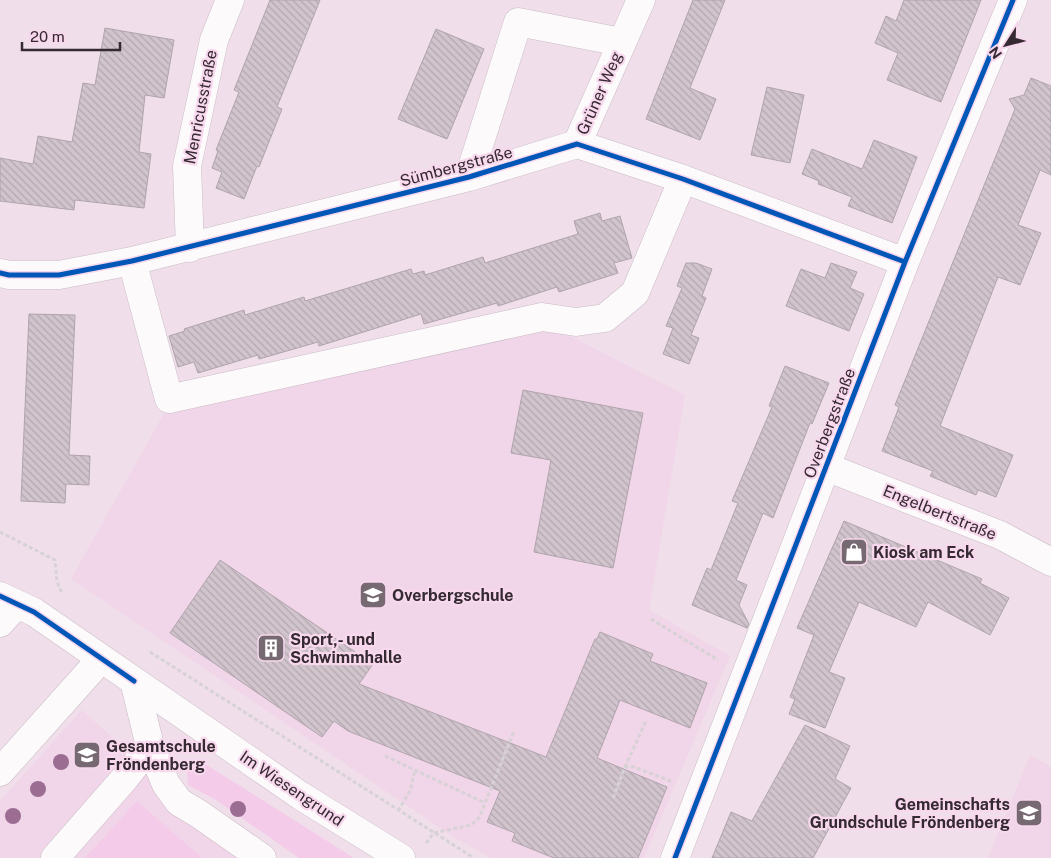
<svg xmlns="http://www.w3.org/2000/svg" width="1051" height="858" font-family="'Public Sans',sans-serif">
  <style>
    .built { fill: #f1d5e8 }
    .grass { fill: #f4cbe8 }
    .building { fill: url(#building-back-hatch); stroke: #b0a4ac }
    .lines { fill: none; stroke-linecap: round; stroke-linejoin: round }
    .minor-casing { stroke: #cabcc5; stroke-width: 29 }
    .path { stroke: #d7d2d6; stroke-width: 3; stroke-dasharray: 4 2.5; stroke-linecap: butt }
    .minor { stroke: #fdfafc; stroke-width: 28 }
    .cycleway-casing { stroke: #f7d8ed; stroke-width: 8 }
    .cycleway { stroke: #0057b8; stroke-width: 5 }
    .tree { fill: #9c6d92 }
    .labels { text-anchor: middle; stroke-width: 4.5; stroke-linejoin: round; paint-order: stroke }
    .street-label { font-size: 16px; fill: #352932; stroke: #f7d8ed }
    .poi-label { font-size: 16px; font-weight: bold; fill: #352932; stroke: #f7d8ed; text-anchor: start }
  </style>
  <defs>
    <pattern id="building-back-hatch" width="6" height="6" patternUnits="userSpaceOnUse" patternTransform="scale(1.25)"><rect width="6" height="6" fill="#d1c4cd"/><path d="M-1 5l2 2M0 0l6 6M5-1l2 2" fill="none" stroke="#b4a8b0"/></pattern>
  </defs>
  <rect width="100%" height="100%" fill="#f0dfea"/>
  <path class="built" d="M547,324L685,395L649,610L730,656L644,858H491L454,837L71,579L167,408Z
    M82,710L245,858H0V801Z
    M1030,755L1051,767V858H988Z"/>
  <path class="grass" d="M207,765L354,858H299L216,800L188,785L187,768Z
    M137,801L202,858H85Z"/>
  <path class="building" d="M270,0H320L277,107L282,109L259,167L257,166L244,199L216,188L222,172L212,168L218,151L216,150L239,92L234,90Z
    M693,0H725L690,88L716,99L700,140L646,119Z
    M904,0H981L941,102L887,80L898,53L875,43L886,16L896,21Z
    M105,28L174,40L164,98L145,95L139,152L151,154L144,208L75,200L74,210L0,201V158L33,164L38,136L72,142L83,83L95,85Z
    M436,29L484,49L447,139L398,119Z
    M1031,78L1051,86V175L1040,170L1018,225L1041,233L1020,285L998,277L940,426L1013,455L996,497L978,490L976,495L930,476L933,471L882,451L899,407L895,405L1015,109L1009,99L1024,95Z
    M767,87L804,95L790,163L751,155Z
    M874,140L917,157L892,223L848,206L852,197L818,184L819,181L802,174L812,149L862,169Z
    M600,213L602,221L620,216L632,258L614,263L618,273L559,292L557,287L498,306L497,303L424,324L421,314L319,346L318,342L259,359L258,355L198,373L194,362L178,367L169,336L185,331L184,329L244,310L245,315L304,297L305,301L411,269L413,274L424,271L425,275L483,257L485,263L578,234L574,221Z
    M686,263H696L712,269L702,296L706,298L691,335L699,338L689,364L663,354L673,328L666,326L682,288L677,286Z
    M831,263L857,272L850,288L864,294L849,331L786,306L801,269L825,278Z
    M29,314L75,315L69,455L90,456L89,485L66,484L65,503L21,501Z
    M785,366L829,383L812,424L810,423L773,518L763,513L736,580L747,585L739,605L749,624L747,628L692,605L707,568L711,570L738,503L732,501L772,407L769,406Z
    M523,390L643,413L613,568L534,552L551,460L511,453Z
    M844,521L982,579L980,583L1009,598L990,635L928,602L916,627L859,602L829,672L845,678L825,728L789,714L795,699L790,697L814,635L797,628Z
    M220,560L373,664L359,684L546,757L595,639H597L600,632L653,654L650,661L707,683L690,728L620,700L597,758L667,787L638,858H554L512,841L515,833L487,822L500,791L348,731L334,721L322,737L170,633Z
    M805,725L850,746L835,779L851,788L813,858H712L731,812L752,821Z"/>
  <g class="lines">
    <g class="minor-casing">
      <path id="minor" d="M577,144L641,0
        M469,177L518,22L621,42
        M190,248L187,166L214,40L230,0
        M132,261L169,399L542,317L576,322L605,318L635,293L683,179
        M0,273L9,275H59L132,261L469,177L577,144L683,179L905,262
        M826,467L1000,535L1051,562
        M0,596L34,612L301,796L401,858
        M0,623L17,604
        M134,681L150,746L166,784L179,802L199,814L262,858
        M0,772L101,659
        M55,858L125,778L150,746
        M675,858L905,262L1013,0"/>
    </g>
    <path class="path" d="M0,532L55,560L57,582L62,593
      M651,619L718,660
      M150,652L474,858
      M385,756L485,803
      M625,767L646,721
      M613,798L625,767H634L673,782
      M398,811L410,791L415,770
      M426,843L434,833L471,825L479,818L514,731"/>
    <use href="#minor" class="minor"/>
    <g class="cycleway-casing">
      <path id="cycleway" d="M0,273L9,275H59L132,261L469,177L577,144L683,179L905,262
        M0,596L34,612L134,681
        M675,858L905,262L1013,0"/>
    </g>
    <use href="#cycleway" class="cycleway"/>
  </g>
  <g class="tree">
    <circle cx="61" cy="762" r="8"/>
    <circle cx="38" cy="789" r="8"/>
    <circle cx="238" cy="809" r="8"/>
    <circle cx="13" cy="816" r="8"/>
  </g>
  <defs>
    <g id="shop-square" transform="scale(1.4375)"><rect x="-9" y="-9" width="18" height="18" rx="4" fill="#766972" stroke="#f7d8ed"/><path d="M-5-2.5h2.3a2.7 3.5 0 0 1 5.4 0H5L5.5 6h-11ZM-1.5-2.5h3a1.5 2.3 0 0 0-3 0Z" fill="#fff"/></g>
    <g id="school-square" transform="scale(1.4375)"><rect x="-9" y="-9" width="18" height="18" rx="4" fill="#766972" stroke="#f7d8ed"/><path d="M0-5L7-2L0 1L-7-2ZM-4 1L0 2.5L4 1V4Q0 6-4 4Z" fill="#fff"/></g>
    <g id="building-square" transform="scale(1.4375)"><rect x="-9" y="-9" width="18" height="18" rx="4" fill="#766972" stroke="#f7d8ed"/><path d="M-4-6H4V6H1V3H-1V6H-4ZM-2.5-4.3h1.7v1.8h-1.7ZM.8-4.3h1.7v1.8H.8ZM-2.5-1h1.7V.8h-1.7ZM.8-1h1.7V.8H.8Z" fill="#fff"/></g>
  </defs>
  <g fill-rule="evenodd">
    <use href="#shop-square" x="854" y="552"/>
    <use href="#school-square" x="373" y="595"/>
    <use href="#building-square" x="271" y="648"/>
    <use href="#school-square" x="87" y="755"/>
    <use href="#school-square" x="1029" y="813"/>
  </g>
  <g class="labels">
    <g class="street-label">
      <text transform="translate(599 93) rotate(-66)" y="6">Grüner Weg</text>
      <text transform="translate(200 107) rotate(-79)" y="6">Menricusstraße</text>
      <text transform="translate(456 166) rotate(-15)" y="6">Sümbergstraße</text>
      <text transform="translate(829 423) rotate(-69)" y="6">Overbergstraße</text>
      <text transform="translate(940 512) rotate(22)" y="6">Engelbertstraße</text>
      <text transform="translate(292 788) rotate(34)" y="6">Im Wiesengrund</text>
    </g>
    <g class="poi-label">
      <text x="873" y="558">Kiosk am Eck</text>
      <text x="392" y="601">Overbergschule</text>
      <text x="290" y="645">Sport,- und<tspan x="290" dy="18">Schwimmhalle</tspan></text>
      <text x="106" y="752">Gesamtschule<tspan x="106" dy="18">Fröndenberg</tspan></text>
      <text x="1010" y="810" text-anchor="end">Gemeinschafts<tspan x="1010" dy="18">Grundschule Fröndenberg</tspan></text>
    </g>
  </g>
  <g transform="translate(1006 45) rotate(234)" stroke="#f7d8ed" stroke-width="4" paint-order="stroke">
  <path d="M0-4L9 19L0 12L-9 19Z" fill="#352932"/>
  <text y="-8" font-size="14" font-weight="bold" text-anchor="middle" fill="#352932">N</text>
  </g>
  <path d="M22 42v8h98v-8" fill="none" stroke="#352932" stroke-width="2.5"/>
  <text x="30" y="42" font-size="15" fill="#352932" stroke="#f7d8ed" stroke-width="4" paint-order="stroke">20 m</text>
</svg>
